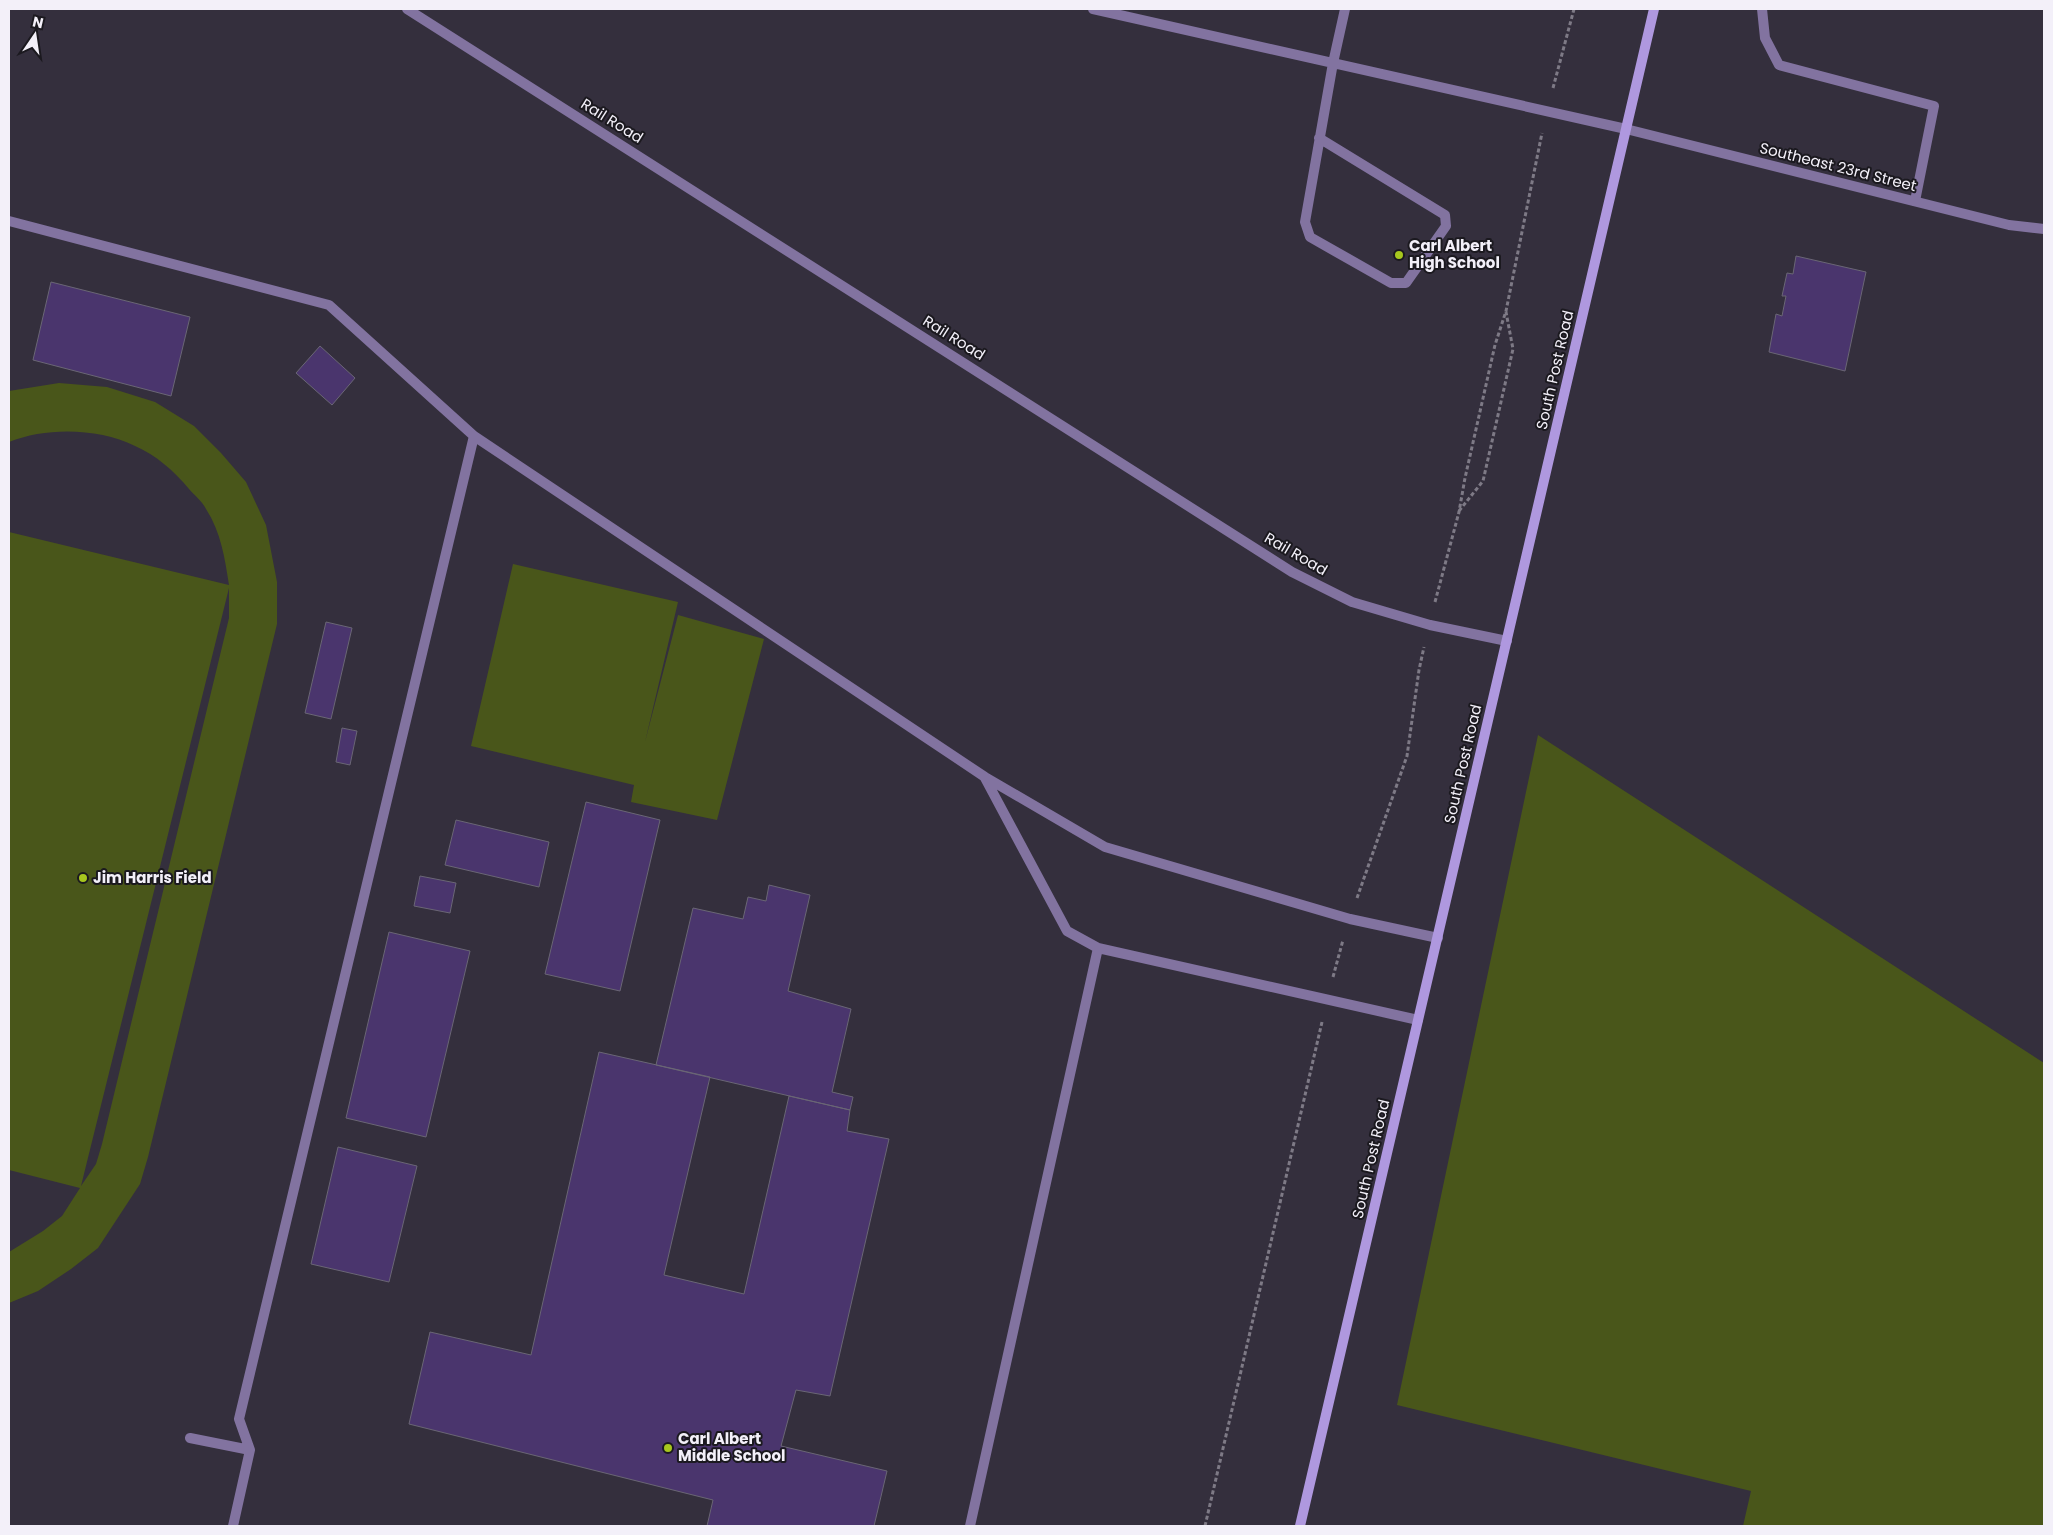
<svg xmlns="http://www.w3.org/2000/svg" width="2053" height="1535" font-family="Poppins,sans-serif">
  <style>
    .green { fill: #49561a; fill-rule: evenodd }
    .building { fill: #4a356d; stroke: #6a6675 }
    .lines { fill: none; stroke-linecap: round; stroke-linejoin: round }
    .path { stroke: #7e7a86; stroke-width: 3; stroke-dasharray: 4 2.5; stroke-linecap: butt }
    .service { stroke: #8273a0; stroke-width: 10 }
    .minor { stroke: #8273a0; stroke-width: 10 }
    .secondary { stroke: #af98df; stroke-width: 10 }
    .poi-dot { fill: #a7c71e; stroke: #1b191f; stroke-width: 2 }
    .labels { text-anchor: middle; stroke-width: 4; stroke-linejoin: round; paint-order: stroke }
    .street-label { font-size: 15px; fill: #f3f0f9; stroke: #1b191f }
    .poi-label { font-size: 15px; font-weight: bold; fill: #f3f0f9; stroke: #1b191f; text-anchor: start }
  </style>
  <rect width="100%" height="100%" fill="#342f3d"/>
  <path class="green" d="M59,383L107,387L155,402L194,426L221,453L246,482L266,525L277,582V624L148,1157L140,1184L98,1248L71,1269L38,1291L9,1303V1252L43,1231L62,1216L80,1188L9,1170V532L229,585C225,559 221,532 206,509C202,501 194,495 189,489C174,471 156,455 135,446C98,428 47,427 9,442V391ZM229,588V618L102,1144L96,1164L81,1186Z
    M513,564L678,602L645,742L678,615L764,639L717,820L631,802L634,785L471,746Z
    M1538,735L2044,1063V1526H1743L1751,1491L1397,1405Z"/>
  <path class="building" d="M1796,256L1866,272L1845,371L1769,352L1776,314L1782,316L1786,296H1782L1787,273L1793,274Z
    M51,282L190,317L171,396L33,360Z
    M320,346L355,378L332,405L296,373Z
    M326,622L352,628L331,719L305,713Z
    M342,728L357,731L350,765L336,762Z
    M586,802L660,820L620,991L545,974Z
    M456,820L549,842L539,887L445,865Z
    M420,876L456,883L450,913L414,906Z
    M769,885L810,895L788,991L851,1009L832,1092L853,1097L850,1110L656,1065L693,908L743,919L748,897L766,901Z
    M389,932L470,951L426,1137L346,1118Z
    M599,1052L710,1077L664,1275L744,1294L789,1096L850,1110L847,1131L889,1139L830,1396L796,1390L781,1446L887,1471L874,1526H707L713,1500L409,1424L430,1332L531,1355Z
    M338,1147L417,1166L389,1282L311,1264Z"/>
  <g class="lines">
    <path class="path" d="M1553,88L1574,9
      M1459,511L1483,481L1513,349L1506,312
      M1435,602L1459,512L1465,478L1495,345L1506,311L1542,133
      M1357,898L1407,756L1419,670L1424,647
      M1333,977L1343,940
      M1205,1526L1322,1022"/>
    <path class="service" d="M1093,9L1626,129
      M1762,9L1765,38L1779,65L1934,106L1915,201
      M1319,138L1445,215L1446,226L1406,283H1391L1310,237L1305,222L1333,63L1345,9
      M9,221L329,305L474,436L985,777L1105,847L1350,919L1438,938
      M985,778L1067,931L1098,948L1418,1020
      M190,1438L250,1450
      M233,1526L250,1450L239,1419L474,436
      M970,1526L1098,948"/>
    <path class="minor" d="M407,9L1292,572L1352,602L1430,625L1507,641
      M1626,129L2009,225L2044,229"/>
    <path class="secondary" d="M1300,1526L1654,9"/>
  </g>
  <g class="poi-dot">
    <circle cx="1399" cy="255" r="5"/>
    <circle cx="83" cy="878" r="5"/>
    <circle cx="668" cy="1448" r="5"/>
  </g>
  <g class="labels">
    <g class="street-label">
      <text transform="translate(612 121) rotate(32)" y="5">Rail Road</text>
      <text transform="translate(1838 167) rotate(14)" y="5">Southeast 23rd Street</text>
      <text transform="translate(954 338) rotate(32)" y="5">Rail Road</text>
      <text transform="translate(1555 370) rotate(-77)" y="5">South Post Road</text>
      <text transform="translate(1296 554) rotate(30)" y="5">Rail Road</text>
      <text transform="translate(1463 764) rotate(-77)" y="5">South Post Road</text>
      <text transform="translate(1371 1159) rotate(-77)" y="5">South Post Road</text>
    </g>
    <g class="poi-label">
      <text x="1409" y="251">Carl Albert<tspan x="1409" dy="17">High School</tspan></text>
      <text x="93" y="883">Jim Harris Field</text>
      <text x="678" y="1444">Carl Albert<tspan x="678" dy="17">Middle School</tspan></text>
    </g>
  </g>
  <rect width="2053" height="1535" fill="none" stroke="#f3f0f9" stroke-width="20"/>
  <g transform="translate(35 35) rotate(13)" stroke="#1b191f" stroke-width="4" paint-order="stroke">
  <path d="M0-4L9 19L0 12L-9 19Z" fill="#f3f0f9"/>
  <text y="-8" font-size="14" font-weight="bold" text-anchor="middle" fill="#f3f0f9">N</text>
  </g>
</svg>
